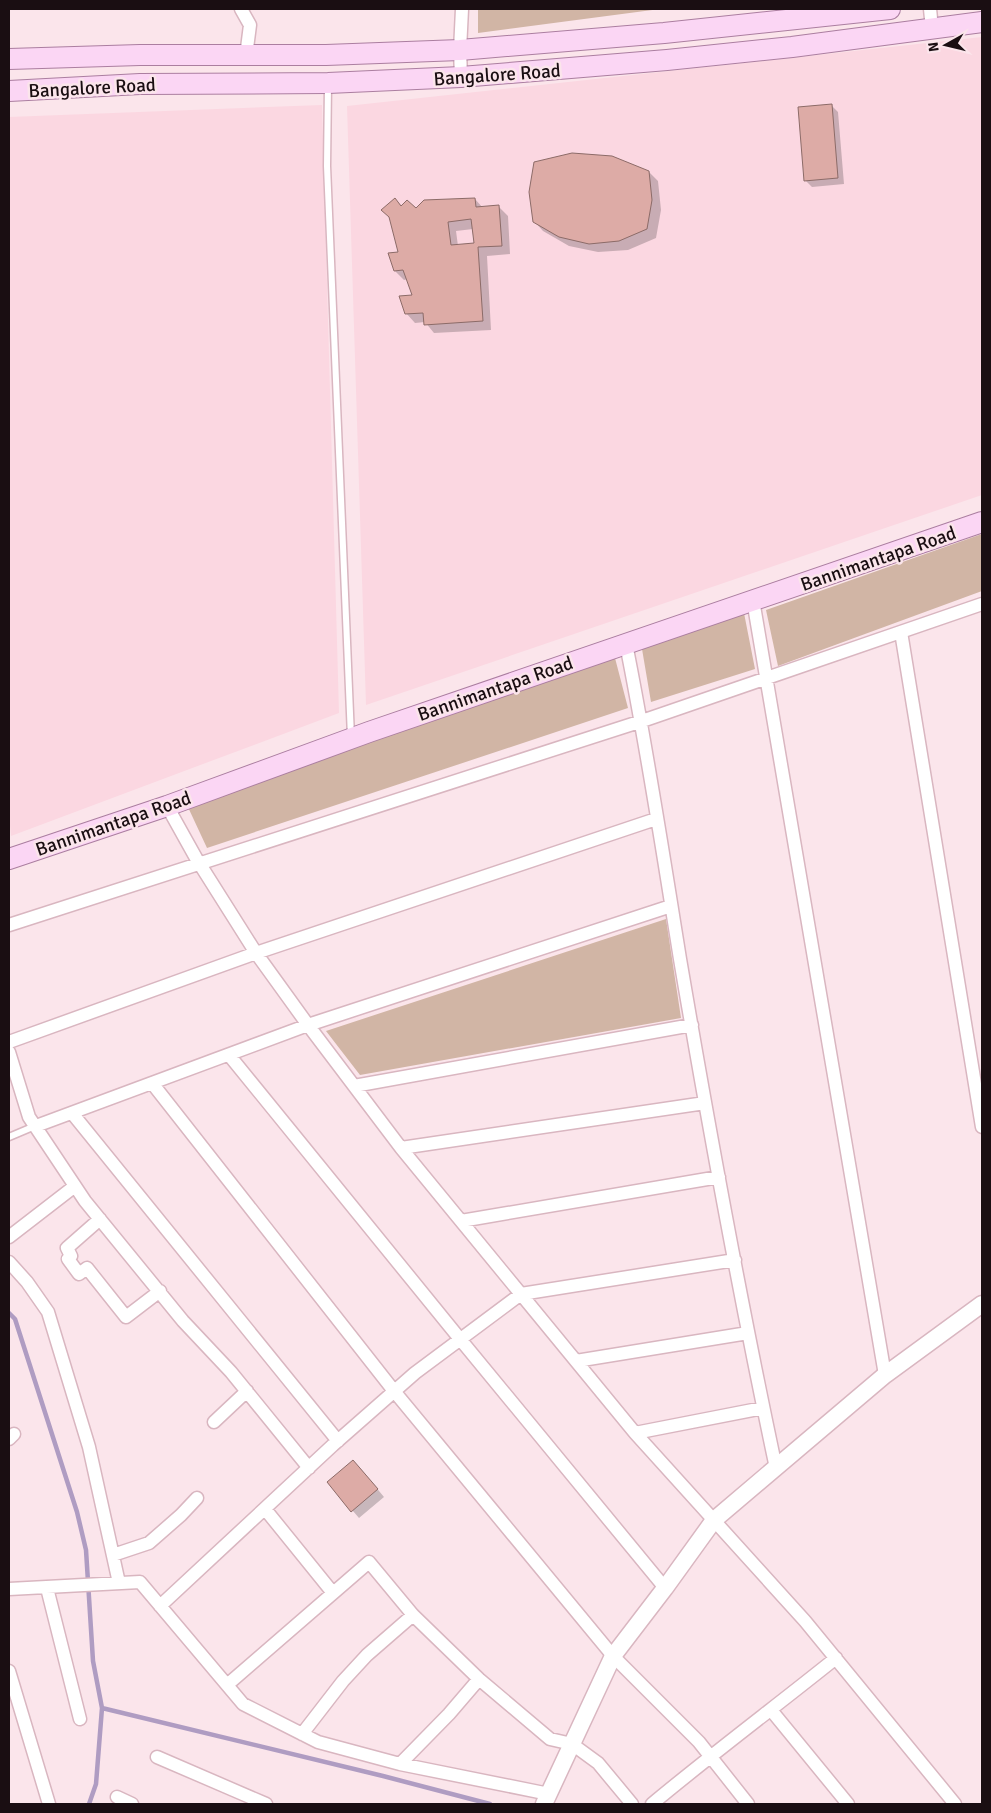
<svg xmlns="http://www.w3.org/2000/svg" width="991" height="1813" font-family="Signika,sans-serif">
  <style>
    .built { fill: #fbd7e1 }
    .green { fill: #d1b5a5 }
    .shadow { fill: #0003; fill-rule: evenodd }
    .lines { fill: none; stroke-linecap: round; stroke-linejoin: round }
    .stream { stroke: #af9cc2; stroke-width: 4.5 }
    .building { fill: #ddaba6; stroke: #8c6b68; fill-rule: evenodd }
    .service-casing { stroke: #d9b6c0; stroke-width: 9 }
    .minor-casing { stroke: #d9b6c0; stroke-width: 15 }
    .tertiary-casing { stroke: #d9b6c0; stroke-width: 19 }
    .primary-casing { stroke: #ab7ea0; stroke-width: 22 }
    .service { stroke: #fff; stroke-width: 6 }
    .minor { stroke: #fff; stroke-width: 12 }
    .tertiary { stroke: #fff; stroke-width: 16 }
    .primary { stroke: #fbd6f4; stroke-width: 20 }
    .labels { text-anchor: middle; stroke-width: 5; stroke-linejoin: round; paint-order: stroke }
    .street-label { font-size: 19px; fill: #1a0e12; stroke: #fbe5eb }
  </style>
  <rect width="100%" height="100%" fill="#fbe5eb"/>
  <path class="built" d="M982,37V495L366,705L347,106Z
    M322,105L339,713L11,836L9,815V117Z"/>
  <path class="green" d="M478,9H660L478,33Z
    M982,534V591L778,666L766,610Z
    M744,613L755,669L651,702L642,649Z
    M615,658L628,708L207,848L187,805Z
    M666,919L681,1018L360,1075L326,1031Z"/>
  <path class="shadow" d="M831,105L838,112L844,184L812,187L805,180Z
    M649,172L658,181L661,210L656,238L628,250L598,252L569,246L543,231L534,221Z
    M475,199L483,208L499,207L508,216L510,254L487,256L491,330L434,333L425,322L415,323L406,313L414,296L408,279L404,280L395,271L400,253L395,200L402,206L416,210ZM473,229L475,244L458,246L456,231Z
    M360,1468L384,1497L359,1518L328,1482Z"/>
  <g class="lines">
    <path class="stream" d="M9,1313L15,1319L77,1512L86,1550L93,1661L102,1708L96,1784L89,1804
      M102,1708L383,1776L490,1804"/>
  </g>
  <path class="building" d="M832,104L838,178L804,181L798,107Z
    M572,153L612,156L649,171L652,200L647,229L619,241L589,244L559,237L533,222L529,192L534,162Z
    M395,198L401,206L407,200L416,208L424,200L475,198L476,207L499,205L502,246L478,247L483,321L424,325L423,313L405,314L399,296L412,295L403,270L394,271L388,253L398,252L389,217L381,210ZM471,219L474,243L451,245L448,222Z
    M353,1460L378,1489L351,1512L327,1482Z"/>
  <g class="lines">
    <g class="service-casing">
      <path id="service" d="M328,85L327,166L351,737
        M9,1137L35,1126"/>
    </g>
    <g class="minor-casing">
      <path id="minor" d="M241,9L250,25L246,56
        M930,9L932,28
        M461,77L460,50L462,9
        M753,600L885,1375
        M901,632L982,1127
        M626,644C647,748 663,854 680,959C709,1129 740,1299 776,1468
        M167,806L196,858L256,953L308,1025L401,1148L635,1433L805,1621L955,1804
        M9,925L642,721L982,604
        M9,1042L256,953L656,819
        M9,1052L29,1117L85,1201L183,1321L231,1372L309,1468
        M229,1055L460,1339L665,1588
        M152,1083L394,1391L613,1656L699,1742L748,1804
        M354,1086L692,1025
        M72,1113L338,1441
        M36,1126L308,1025L671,906
        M401,1148L705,1103
        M100,1219L67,1248L71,1256L68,1259L79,1274L87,1268L126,1317L160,1291
        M461,1221L719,1177
        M9,1237L75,1186
        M9,1262L27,1282L48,1312L89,1447L119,1583
        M576,1361L748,1333
        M214,1422L247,1391
        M635,1433L763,1408
        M9,1439L14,1434
        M265,1509L333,1593
        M113,1555L149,1543L181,1515L197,1498
        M47,1588L80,1719
        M9,1589L140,1582L243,1704L318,1742L400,1764L549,1794
        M160,1606L333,1445L415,1373L521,1294L735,1260
        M9,1671L49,1804
        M227,1685L369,1562L413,1615L479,1679L550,1739L572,1744L598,1763L632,1804
        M771,1710L848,1804
        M302,1734L343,1681L367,1655L413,1615
        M157,1757L266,1804
        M400,1764L449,1714L479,1679
        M117,1797L132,1804
        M652,1804C712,1754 775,1707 836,1658"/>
    </g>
    <g class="tertiary-casing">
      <path id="tertiary" d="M544,1804L613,1656L665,1588L714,1520L885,1375L982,1304"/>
    </g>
    <g class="primary-casing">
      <path id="primary" d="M9,59L140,55H326L460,50L664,33L890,9
        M9,91L140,84L328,83L461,77L667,60L792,47L982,22
        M9,859L167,806L369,732L982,522"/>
    </g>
    <use href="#service" class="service"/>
    <use href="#minor" class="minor"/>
    <use href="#tertiary" class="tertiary"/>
    <use href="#primary" class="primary"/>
  </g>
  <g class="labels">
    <g class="street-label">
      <text transform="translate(497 74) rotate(-4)" y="7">Bangalore Road</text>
      <text transform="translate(92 87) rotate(-3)" y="7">Bangalore Road</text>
      <text transform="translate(878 558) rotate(-19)" y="7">Bannimantapa Road</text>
      <text transform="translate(495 688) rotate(-19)" y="7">Bannimantapa Road</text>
      <text transform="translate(113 823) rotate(-19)" y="7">Bannimantapa Road</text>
    </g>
  </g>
  <rect width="991" height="1813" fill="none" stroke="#1a0e12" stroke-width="20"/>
  <g transform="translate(946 45) rotate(262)" stroke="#fbe5eb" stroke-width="4" paint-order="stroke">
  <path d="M0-4L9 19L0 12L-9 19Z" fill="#1a0e12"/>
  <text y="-8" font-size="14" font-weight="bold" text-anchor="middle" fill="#1a0e12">N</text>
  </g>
</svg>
